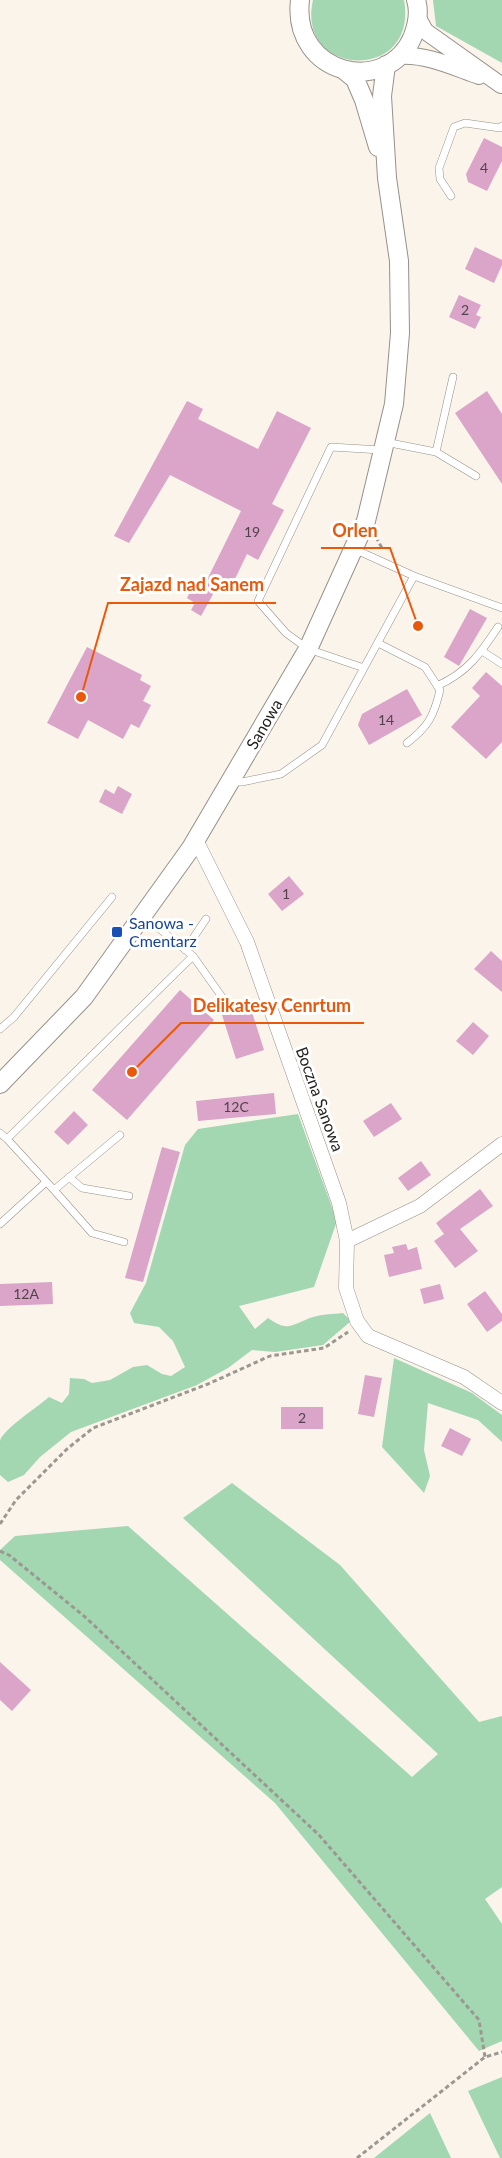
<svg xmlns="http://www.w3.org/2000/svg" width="502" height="2158" font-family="Lato,sans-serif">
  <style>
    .green { fill: #a3d7b2 }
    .building { fill: #daa5c9 }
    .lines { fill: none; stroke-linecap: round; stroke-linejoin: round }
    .service-casing { stroke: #969189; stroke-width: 8 }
    .minor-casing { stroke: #969189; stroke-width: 15 }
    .tertiary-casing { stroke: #969189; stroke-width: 18 }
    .secondary-casing { stroke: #969189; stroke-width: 20 }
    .path { stroke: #9c9791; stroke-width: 3; stroke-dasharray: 4.5 3; stroke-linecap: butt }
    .service { stroke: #fff; stroke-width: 7 }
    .minor { stroke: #fff; stroke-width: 14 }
    .tertiary { stroke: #fff; stroke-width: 16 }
    .secondary { stroke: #fff; stroke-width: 18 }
    .transit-dot { fill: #1a4fb4; stroke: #fff; stroke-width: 2 }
    .labels { text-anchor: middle; stroke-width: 6; stroke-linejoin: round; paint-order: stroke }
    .number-label { font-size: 14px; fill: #52434a }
    .street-label { font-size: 16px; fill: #24221f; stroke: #fff }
    .transit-label { font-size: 16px; fill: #164399; stroke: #fff; text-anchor: start }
    .leader { fill: none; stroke: #e8590c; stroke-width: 2 }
    .callout-dot { fill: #e8590c; stroke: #fff; stroke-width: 2 }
    .callout-label { font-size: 18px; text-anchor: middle; font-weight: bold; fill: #e8590c; stroke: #fff; stroke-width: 6; stroke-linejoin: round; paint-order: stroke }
  </style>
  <rect width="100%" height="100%" fill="#faf4eb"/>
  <path class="green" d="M313,0H404C419,83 295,78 313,0Z
    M433,0H502V63L436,26Z
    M298,1114L337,1221L314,1287L239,1306L255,1329L268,1318C289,1333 292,1324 313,1317C323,1314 333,1314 343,1313L351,1321L323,1345L275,1352L252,1350L228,1368L197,1385L71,1432L40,1457L24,1475L8,1482L0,1475C0,1464 0,1452 0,1441C2,1430 39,1406 49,1397L62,1403L69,1394L70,1378L84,1379L92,1383L110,1380L133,1367L147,1365L162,1374L171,1376L185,1367L173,1341L159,1327L134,1323L130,1313L146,1283L185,1145L198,1129Z
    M394,1358L472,1393L502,1415V1442L478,1420L428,1403L424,1450L430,1476L424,1493L382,1447Z
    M232,1483L340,1565L479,1722L502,1716V1887L485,1899L502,1924V2041L479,2051L275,1803L0,1560V1550L15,1536L128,1526L412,1777L438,1754L183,1518Z
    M502,2077V2158H500L468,2091Z
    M430,2113L451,2158H374Z"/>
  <path class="building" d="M484,138L502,147V161L487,191L468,182L466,174Z
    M475,247L502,260V265L494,283L465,269Z
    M459,295L481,305L476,315L481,317L475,329L449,317Z
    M487,391L502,414V484L455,413Z
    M187,401L203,409L198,419L258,449L277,411L311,428L272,504L284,510L258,560L247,554L233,583L222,578L201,616L191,610L195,603L187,598L193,585L202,590L241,511L170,475L129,543L114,536Z
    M470,609L487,618L459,666L444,657Z
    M87,647L142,675L140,680L151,686L143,701L151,705L139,728L131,724L123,739L88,720L78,739L47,723Z
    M486,672L502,686V742L486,759L451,727L480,696L472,688Z
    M407,689L422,715L369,745L358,725L362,714Z
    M118,786L132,794L122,814L99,802L105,789L114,794Z
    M289,876L304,894L282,911L268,894Z
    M491,951L502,961V992L474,969Z
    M180,990L214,1020L127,1120L92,1090Z
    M250,1006L264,1050L236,1059L222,1015Z
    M473,1022L489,1036L473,1055L456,1041Z
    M274,1093L276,1114L198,1121L196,1101Z
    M391,1103L402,1119L374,1137L363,1121Z
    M74,1111L88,1125L68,1145L54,1132Z
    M162,1147L180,1152L143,1282L125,1278Z
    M421,1161L431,1175L408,1191L398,1178Z
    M480,1189L493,1206L460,1229L478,1251L455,1268L434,1241L444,1234L436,1223Z
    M406,1244L408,1250L417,1247L422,1269L389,1277L384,1255L394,1253L392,1247Z
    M52,1282L53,1304L0,1306V1284Z
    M440,1284L444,1299L424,1304L420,1289Z
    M485,1291L502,1314V1321L487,1332L467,1304Z
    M365,1375L382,1378L374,1417L358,1414Z
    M281,1407H323V1429H281Z
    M450,1428L471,1439L462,1456L441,1446Z
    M0,1662L31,1690L12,1711L0,1700Z"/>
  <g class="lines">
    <g class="service-casing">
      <path id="service" d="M451,196L440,179L439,168L454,127L465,123L500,128L502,126
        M385,442L436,452L476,476
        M436,452L453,377
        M354,549L414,576L502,608
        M378,643L425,667L440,690C434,716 428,727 407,743
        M482,651L502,664
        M364,668L308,649L286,633L258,601L331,447L381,450
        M437,686C468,672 480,654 498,627
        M233,782H242L281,774L322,745L414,576
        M185,950L206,919
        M193,956L222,997
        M0,1029L14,1017L112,897
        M0,1133L7,1139L193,956L145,917
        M7,1139L54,1190L120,1135
        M69,1177L82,1188L129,1196
        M54,1190L92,1233L124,1242
        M0,1224L46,1182"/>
    </g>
    <g class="minor-casing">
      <path id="minor" d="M196,840L247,942L339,1203L347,1241L346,1288L357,1321L368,1336L464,1377L502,1403
        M347,1241L420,1206L502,1144"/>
    </g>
    <g class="tertiary-casing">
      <path id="tertiary" d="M418,18L425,31L501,85
        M399,56C427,54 453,67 479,76"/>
    </g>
    <g class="secondary-casing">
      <path id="secondary" d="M300,0C291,76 388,97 413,36C417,25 420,12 416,0
        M344,70L355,79L364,100L378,147
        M0,1084L84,997L191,848L308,649L366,521L394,404L400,333L399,261L387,178L382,96L386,65"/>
    </g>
    <path class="path" d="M376,537L383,550
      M0,1524L16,1500L67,1449L93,1428L208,1384L270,1356L324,1348L348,1332
      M0,1551L9,1555L84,1616L319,1835L479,2020L485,2057
      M357,2158L485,2057L502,2052"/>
    <use href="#service" class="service"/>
    <use href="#minor" class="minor"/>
    <use href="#tertiary" class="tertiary"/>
    <use href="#secondary" class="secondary"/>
  </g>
  <rect class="transit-dot" x="111" y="926" width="12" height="12" rx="3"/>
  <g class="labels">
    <g class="number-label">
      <text x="484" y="173">4</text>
      <text x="465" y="315">2</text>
      <text x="252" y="537">19</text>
      <text x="386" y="725">14</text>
      <text x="286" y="899">1</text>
      <text x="236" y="1112">12C</text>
      <text x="26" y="1299">12A</text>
      <text x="302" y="1423">2</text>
    </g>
    <g class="street-label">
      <text transform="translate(264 724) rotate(-60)" y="6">Sanowa</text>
      <text transform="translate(320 1099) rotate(70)" y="6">Boczna Sanowa</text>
    </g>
    <g class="transit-label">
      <text x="129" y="929">Sanowa -<tspan x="129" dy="18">Cmentarz</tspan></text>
    </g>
  </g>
  <path class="leader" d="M418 626L390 548H321M81 697L108 603H276M132 1072L181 1023H364"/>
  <g class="callout-dot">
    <circle cx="418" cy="626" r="6"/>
    <circle cx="81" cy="697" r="6"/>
    <circle cx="132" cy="1072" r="6"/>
  </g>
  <g class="callout-label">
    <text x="355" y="537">Orlen</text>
    <text x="192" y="591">Zajazd nad Sanem</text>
    <text x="272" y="1012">Delikatesy Cenrtum</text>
  </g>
</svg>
